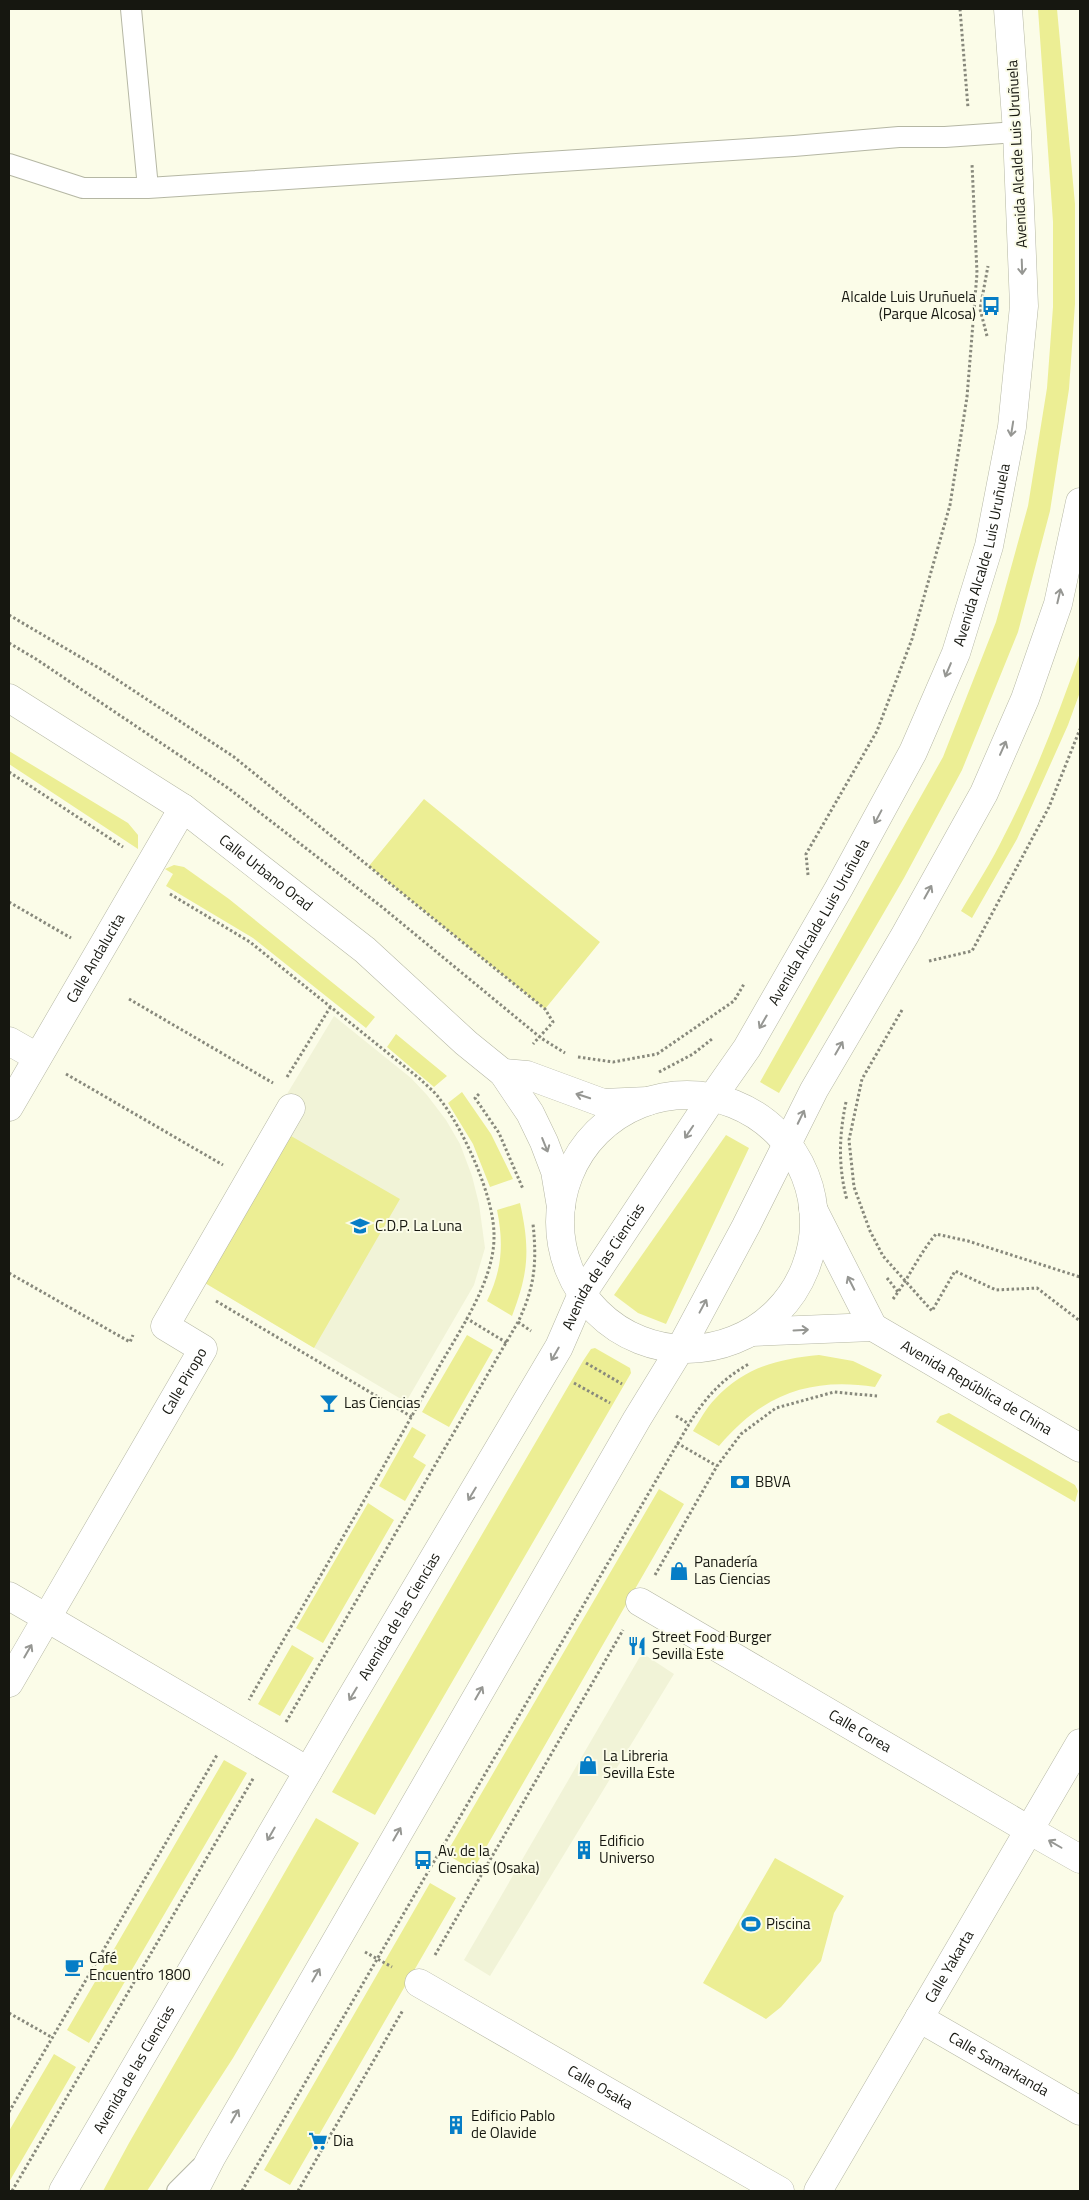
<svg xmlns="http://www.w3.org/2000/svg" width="1089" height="2200" font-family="'Titillium Web',sans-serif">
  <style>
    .built { fill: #f1f3d7 }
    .green { fill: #ecee94 }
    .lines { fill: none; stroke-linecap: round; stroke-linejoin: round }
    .service-casing { stroke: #b5b7a4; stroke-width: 22 }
    .pedestrian-casing { stroke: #b5b7a4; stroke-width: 29 }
    .minor-casing { stroke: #b5b7a4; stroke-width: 29 }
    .tertiary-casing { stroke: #b5b7a4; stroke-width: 29 }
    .secondary-casing { stroke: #b5b7a4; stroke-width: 29 }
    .primary-casing { stroke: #b5b7a4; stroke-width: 29 }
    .path { stroke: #88897c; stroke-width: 3; stroke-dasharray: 2.5 2.5; stroke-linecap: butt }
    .service { stroke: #fff; stroke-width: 20 }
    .pedestrian { stroke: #fff; stroke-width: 28 }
    .minor { stroke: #fff; stroke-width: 28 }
    .tertiary { stroke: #fff; stroke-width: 28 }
    .secondary { stroke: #fff; stroke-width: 28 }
    .primary { stroke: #fff; stroke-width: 28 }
    .oneway { stroke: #969793 }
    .labels { text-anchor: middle; stroke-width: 4; stroke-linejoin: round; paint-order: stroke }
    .street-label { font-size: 15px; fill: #161710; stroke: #fbfce8 }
    .poi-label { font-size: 15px; fill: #161710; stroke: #fbfce8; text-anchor: start }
  </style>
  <rect width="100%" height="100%" fill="#fbfce8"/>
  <path class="built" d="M334,1016L411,1078L427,1095L446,1120L460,1144L472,1176L479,1204L485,1248L474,1285L406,1402L205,1283L305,1112L284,1099Z
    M642,1653L674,1674L490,1976L464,1960Z"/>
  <path class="green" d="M1038,9H1057L1075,204V304L1069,389L1050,511L1018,632L962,770L904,878L779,1093L760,1082L943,757L996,622L1028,506L1047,388L1053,307V222Z
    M1080,653V692L1068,725L1017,839L972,918L961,911C976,886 992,861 1005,834C1035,776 1058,715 1080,653Z
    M9,751L128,823L138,835V849L9,764Z
    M424,799L600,942L545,1009L369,866Z
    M174,865L184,867L229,899L375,1017L366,1028L253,938L166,886L173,874L165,869Z
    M396,1034L447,1076L434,1087L387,1047Z
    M462,1092L491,1134L513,1179L490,1187L473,1144L448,1103Z
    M726,1135L749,1148L666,1324L638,1313L614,1295Z
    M291,1136L400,1199L314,1348L205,1283Z
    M520,1203C530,1248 529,1272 512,1316L487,1301C502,1270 504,1244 497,1210Z
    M467,1335L493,1350L449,1427L422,1412Z
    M595,1348L630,1368L631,1373L375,1815L332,1792L583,1361L591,1349Z
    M819,1355L853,1361L882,1375L875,1387C809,1377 762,1395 719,1446L693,1431C700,1420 706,1408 715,1399C745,1367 778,1359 819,1355Z
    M949,1413L1075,1485L1078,1491L1075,1502L936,1422L940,1416Z
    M412,1427L426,1435L413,1457L426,1465L405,1501L379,1486Z
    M659,1489L684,1504L473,1870L446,1854Z
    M368,1503L394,1520L323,1643L296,1628Z
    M292,1645L314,1658L280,1716L258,1704Z
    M224,1760L247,1773L89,2043L67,2030Z
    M316,1818L359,1843L233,2058L147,2191H103L129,2143Z
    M775,1858L844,1896L834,1913L821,1961L781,2007L766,2019L703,1983Z
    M430,1883L456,1898L290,2185L264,2170Z
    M54,2054L76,2067L9,2182V2131Z"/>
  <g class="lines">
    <g class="service-casing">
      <path id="service" d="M131,9L148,188
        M9,164L83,188H148L794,146L899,137H945L1017,132
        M177,2191L200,2168"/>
    </g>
    <g class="pedestrian-casing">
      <g id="pedestrian">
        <path d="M9,1596L47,1618"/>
        <path id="s1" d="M640,1602L1029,1830"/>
        <path id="s2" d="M419,1983L780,2191"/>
      </g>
    </g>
    <g class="minor-casing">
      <g id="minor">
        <path d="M9,1041L37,1057"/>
        <path id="s3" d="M9,1107L183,808"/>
        <path d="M813,1209L873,1327"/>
        <path id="s4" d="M873,1327L1080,1448"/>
        <path d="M752,1332L873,1327"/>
        <path d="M47,1618L308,1771"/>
        <path id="s5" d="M9,1683L203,1349L165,1326L291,1108"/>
        <path d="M1029,1830L1080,1859"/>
        <path id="s6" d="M919,2018L1080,2111"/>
        <path id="s7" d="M818,2191L1080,1743"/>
      </g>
    </g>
    <g class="tertiary-casing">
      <g id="tertiary">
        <path id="s8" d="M9,698L183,808L365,950L466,1043L503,1073L530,1113L544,1142L555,1171L561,1207"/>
        <path d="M503,1073L527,1075L603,1103L648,1101"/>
      </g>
    </g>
    <g class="secondary-casing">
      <path id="secondary" d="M560 1222a127 127 0 1 1 254 0a127 127 0 1 1-254 0Z"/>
    </g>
    <g class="primary-casing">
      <g id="primary">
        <path id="s9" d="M63,2191L345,1708L559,1347L582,1294L712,1098L747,1048L839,888L913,752L956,653L989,546L1012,427L1024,306L1017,132L1008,9"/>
        <path d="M194,2191L211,2158L637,1419L680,1349L746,1226L814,1090L905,935L984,793L1025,699L1058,604L1080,502"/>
      </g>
    </g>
    <path class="path" d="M960,9L968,108
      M987,336L980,309L988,266
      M9,615L104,671L234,757L545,1009L553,1022L533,1044
      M9,643L36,659L228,788L382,907L541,1038L565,1053
      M9,772L123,847
      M808,875L806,854L877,731L912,639L950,505L967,397L977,273L972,164
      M170,894L250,942L420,1079C426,1085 434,1091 439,1098C463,1128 495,1198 494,1237C494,1283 457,1334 435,1374C375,1484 311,1591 249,1700
      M9,902L71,938
      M929,961L972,951L1049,807L1080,729
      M129,999L273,1083
      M902,1010L862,1079L849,1140L854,1187L870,1231L883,1256L932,1311L955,1271L996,1290L1037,1288L1080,1321
      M578,1057L613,1062L657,1054L734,1001L744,984
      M659,1072L693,1054L712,1039
      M66,1074L223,1165
      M287,1077L331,1006
      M479,1094L475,1098L499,1133L523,1189
      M846,1102C839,1135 838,1167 847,1200
      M9,1273L130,1342L133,1335
      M887,1278L898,1292
      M893,1299C909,1278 919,1254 936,1234L968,1241L1080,1277
      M216,1301L412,1417
      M466,1318L507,1343
      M518,1322L531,1331
      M586,1363L622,1384
      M574,1383L610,1403
      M676,1416L689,1424
      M677,1443L717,1466
      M655,1575L717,1466L741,1434L776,1408L834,1392L877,1396
      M286,1722L518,1322C535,1287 537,1262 533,1224
      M365,1952L392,1967
      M435,1955L623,1630
      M9,2013L53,2038
      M9,2112L217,1755
      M12,2191L254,1777
      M242,2191L689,1424C704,1399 723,1378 749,1364
      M298,2191L403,2010"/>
    <use href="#service" class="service"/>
    <use href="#pedestrian" class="pedestrian"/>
    <use href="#minor" class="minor"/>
    <use href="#tertiary" class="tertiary"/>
    <use href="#secondary" class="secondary"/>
    <use href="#primary" class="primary"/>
  </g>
  <defs><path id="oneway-shaft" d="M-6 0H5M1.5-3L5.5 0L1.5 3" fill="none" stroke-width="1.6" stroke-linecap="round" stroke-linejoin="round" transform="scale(1.25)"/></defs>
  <g class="oneway">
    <use href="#oneway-shaft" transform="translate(1022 267) rotate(88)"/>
    <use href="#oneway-shaft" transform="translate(1012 429) rotate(99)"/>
    <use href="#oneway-shaft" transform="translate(1059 596) rotate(-77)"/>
    <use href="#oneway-shaft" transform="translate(948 670) rotate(113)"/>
    <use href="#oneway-shaft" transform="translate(1003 748) rotate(-66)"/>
    <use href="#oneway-shaft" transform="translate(878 817) rotate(118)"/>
    <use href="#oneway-shaft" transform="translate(928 892) rotate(-61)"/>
    <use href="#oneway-shaft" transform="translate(763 1022) rotate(120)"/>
    <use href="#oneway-shaft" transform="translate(839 1048) rotate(-60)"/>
    <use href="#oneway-shaft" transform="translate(583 1096) rotate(-162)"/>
    <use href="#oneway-shaft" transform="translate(801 1117) rotate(-64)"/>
    <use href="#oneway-shaft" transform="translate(689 1132) rotate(124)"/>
    <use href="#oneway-shaft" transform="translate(545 1145) rotate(68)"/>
    <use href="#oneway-shaft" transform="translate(851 1283) rotate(-117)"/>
    <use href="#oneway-shaft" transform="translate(703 1306) rotate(-62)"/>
    <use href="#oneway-shaft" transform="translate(801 1330) rotate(-3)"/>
    <use href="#oneway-shaft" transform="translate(555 1354) rotate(120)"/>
    <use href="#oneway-shaft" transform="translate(472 1494) rotate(121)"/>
    <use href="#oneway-shaft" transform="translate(28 1651) rotate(-60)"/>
    <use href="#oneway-shaft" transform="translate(479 1693) rotate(-60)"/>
    <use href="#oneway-shaft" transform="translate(353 1694) rotate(121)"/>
    <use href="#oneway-shaft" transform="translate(271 1834) rotate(120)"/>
    <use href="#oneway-shaft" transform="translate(397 1834) rotate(-60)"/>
    <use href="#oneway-shaft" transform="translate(1055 1844) rotate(-150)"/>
    <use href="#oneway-shaft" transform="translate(316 1975) rotate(-60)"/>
    <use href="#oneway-shaft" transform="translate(235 2116) rotate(-60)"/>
  </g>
  <defs>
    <g id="bus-bare" transform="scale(1.5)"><path d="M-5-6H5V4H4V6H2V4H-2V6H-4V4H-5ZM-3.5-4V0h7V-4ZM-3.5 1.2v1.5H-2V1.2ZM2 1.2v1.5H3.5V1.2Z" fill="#067dc6" stroke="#fbfce8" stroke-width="2.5" paint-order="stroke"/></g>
    <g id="school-bare" transform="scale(1.5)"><path d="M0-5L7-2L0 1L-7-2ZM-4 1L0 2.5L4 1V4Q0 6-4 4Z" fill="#067dc6" stroke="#fbfce8" stroke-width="2.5" paint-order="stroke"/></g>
    <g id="bar-bare" transform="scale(1.5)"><path d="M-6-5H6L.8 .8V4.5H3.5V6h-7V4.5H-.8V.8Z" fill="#067dc6" stroke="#fbfce8" stroke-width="2.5" paint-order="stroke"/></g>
    <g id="bank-bare" transform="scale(1.5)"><path d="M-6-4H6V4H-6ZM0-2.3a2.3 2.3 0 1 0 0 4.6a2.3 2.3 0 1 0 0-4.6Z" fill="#067dc6" stroke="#fbfce8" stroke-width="2.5" paint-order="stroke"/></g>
    <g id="shop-bare" transform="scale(1.5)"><path d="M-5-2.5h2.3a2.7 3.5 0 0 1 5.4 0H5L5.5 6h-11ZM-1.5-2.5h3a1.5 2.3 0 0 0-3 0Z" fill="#067dc6" stroke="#fbfce8" stroke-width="2.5" paint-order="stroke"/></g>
    <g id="restaurant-bare" transform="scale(1.5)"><path d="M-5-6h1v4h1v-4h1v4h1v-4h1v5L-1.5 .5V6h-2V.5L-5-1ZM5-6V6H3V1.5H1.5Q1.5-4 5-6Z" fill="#067dc6" stroke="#fbfce8" stroke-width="2.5" paint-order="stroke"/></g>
    <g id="building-bare" transform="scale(1.5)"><path d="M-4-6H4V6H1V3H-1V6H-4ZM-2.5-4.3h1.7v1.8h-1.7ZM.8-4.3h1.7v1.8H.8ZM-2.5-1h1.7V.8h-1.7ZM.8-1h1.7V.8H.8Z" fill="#067dc6" stroke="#fbfce8" stroke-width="2.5" paint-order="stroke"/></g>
    <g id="stadium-bare" transform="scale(1.5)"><path d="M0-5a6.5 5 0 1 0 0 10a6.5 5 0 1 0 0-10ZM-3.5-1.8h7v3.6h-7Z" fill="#067dc6" stroke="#fbfce8" stroke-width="2.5" paint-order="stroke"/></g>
    <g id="cafe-bare" transform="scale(1.5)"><path d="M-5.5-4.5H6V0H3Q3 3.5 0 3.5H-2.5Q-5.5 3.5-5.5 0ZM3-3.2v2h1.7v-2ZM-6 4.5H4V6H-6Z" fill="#067dc6" stroke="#fbfce8" stroke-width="2.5" paint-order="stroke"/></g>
    <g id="supermarket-bare" transform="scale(1.5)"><path d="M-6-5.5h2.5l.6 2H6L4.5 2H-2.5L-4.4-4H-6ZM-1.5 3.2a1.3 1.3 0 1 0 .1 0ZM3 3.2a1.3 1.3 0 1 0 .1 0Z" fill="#067dc6" stroke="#fbfce8" stroke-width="2.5" paint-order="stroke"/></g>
  </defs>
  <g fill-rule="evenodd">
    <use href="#bus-bare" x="991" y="306"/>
    <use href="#school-bare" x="360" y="1226"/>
    <use href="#bar-bare" x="329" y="1403"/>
    <use href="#bank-bare" x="740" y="1482"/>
    <use href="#shop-bare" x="679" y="1571"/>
    <use href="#restaurant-bare" x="637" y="1646"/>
    <use href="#shop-bare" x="588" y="1765"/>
    <use href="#building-bare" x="584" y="1850"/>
    <use href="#bus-bare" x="423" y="1860"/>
    <use href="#stadium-bare" x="751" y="1924"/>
    <use href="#cafe-bare" x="74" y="1967"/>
    <use href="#building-bare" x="456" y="2125"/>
    <use href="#supermarket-bare" x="318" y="2141"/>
  </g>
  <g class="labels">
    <g class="street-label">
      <text transform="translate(1017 154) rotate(-93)" y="5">Avenida Alcalde Luis Uruñuela</text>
      <text dy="5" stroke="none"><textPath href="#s9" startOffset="1882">Avenida Alcalde Luis Uruñuela</textPath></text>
      <text dy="5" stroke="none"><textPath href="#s8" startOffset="311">Calle Urbano Orad</textPath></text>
      <text dy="5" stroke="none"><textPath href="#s9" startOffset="1478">Avenida Alcalde Luis Uruñuela</textPath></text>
      <text dy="5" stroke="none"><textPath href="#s3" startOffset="172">Calle Andalucita</textPath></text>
      <text dy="5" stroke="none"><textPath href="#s9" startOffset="1071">Avenida de las Ciencias</textPath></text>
      <text dy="5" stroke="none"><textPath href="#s5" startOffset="349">Calle Piropo</textPath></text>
      <text dy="5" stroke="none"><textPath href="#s4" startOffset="120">Avenida República de China</textPath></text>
      <text dy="5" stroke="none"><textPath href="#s9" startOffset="666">Avenida de las Ciencias</textPath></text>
      <text dy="5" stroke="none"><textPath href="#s1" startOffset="255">Calle Corea</textPath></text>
      <text dy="5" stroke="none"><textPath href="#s7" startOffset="260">Calle Yakarta</textPath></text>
      <text dy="5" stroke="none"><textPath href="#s6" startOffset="92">Calle Samarkanda</textPath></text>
      <text dy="5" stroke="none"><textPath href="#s9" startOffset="141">Avenida de las Ciencias</textPath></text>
      <text dy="5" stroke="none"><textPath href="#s2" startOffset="209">Calle Osaka</textPath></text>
    </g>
    <g class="poi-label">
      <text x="976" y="302" text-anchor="end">Alcalde Luis Uruñuela<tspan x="976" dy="17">(Parque Alcosa)</tspan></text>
      <text x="375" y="1231">C.D.P. La Luna</text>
      <text x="344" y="1408">Las Ciencias</text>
      <text x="755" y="1487">BBVA</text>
      <text x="694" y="1567">Panadería<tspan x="694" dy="17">Las Ciencias</tspan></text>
      <text x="652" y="1642">Street Food Burger<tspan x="652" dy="17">Sevilla Este</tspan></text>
      <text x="603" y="1761">La Libreria<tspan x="603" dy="17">Sevilla Este</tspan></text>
      <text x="599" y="1846">Edificio<tspan x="599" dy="17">Universo</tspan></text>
      <text x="438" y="1856">Av. de la<tspan x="438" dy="17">Ciencias (Osaka)</tspan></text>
      <text x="766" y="1929">Piscina</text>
      <text x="89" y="1963">Café<tspan x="89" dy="17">Encuentro 1800</tspan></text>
      <text x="471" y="2121">Edificio Pablo<tspan x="471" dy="17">de Olavide</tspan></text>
      <text x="333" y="2146">Dia</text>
    </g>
  </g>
  <rect width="1089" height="2200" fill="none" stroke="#161710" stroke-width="20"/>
</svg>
